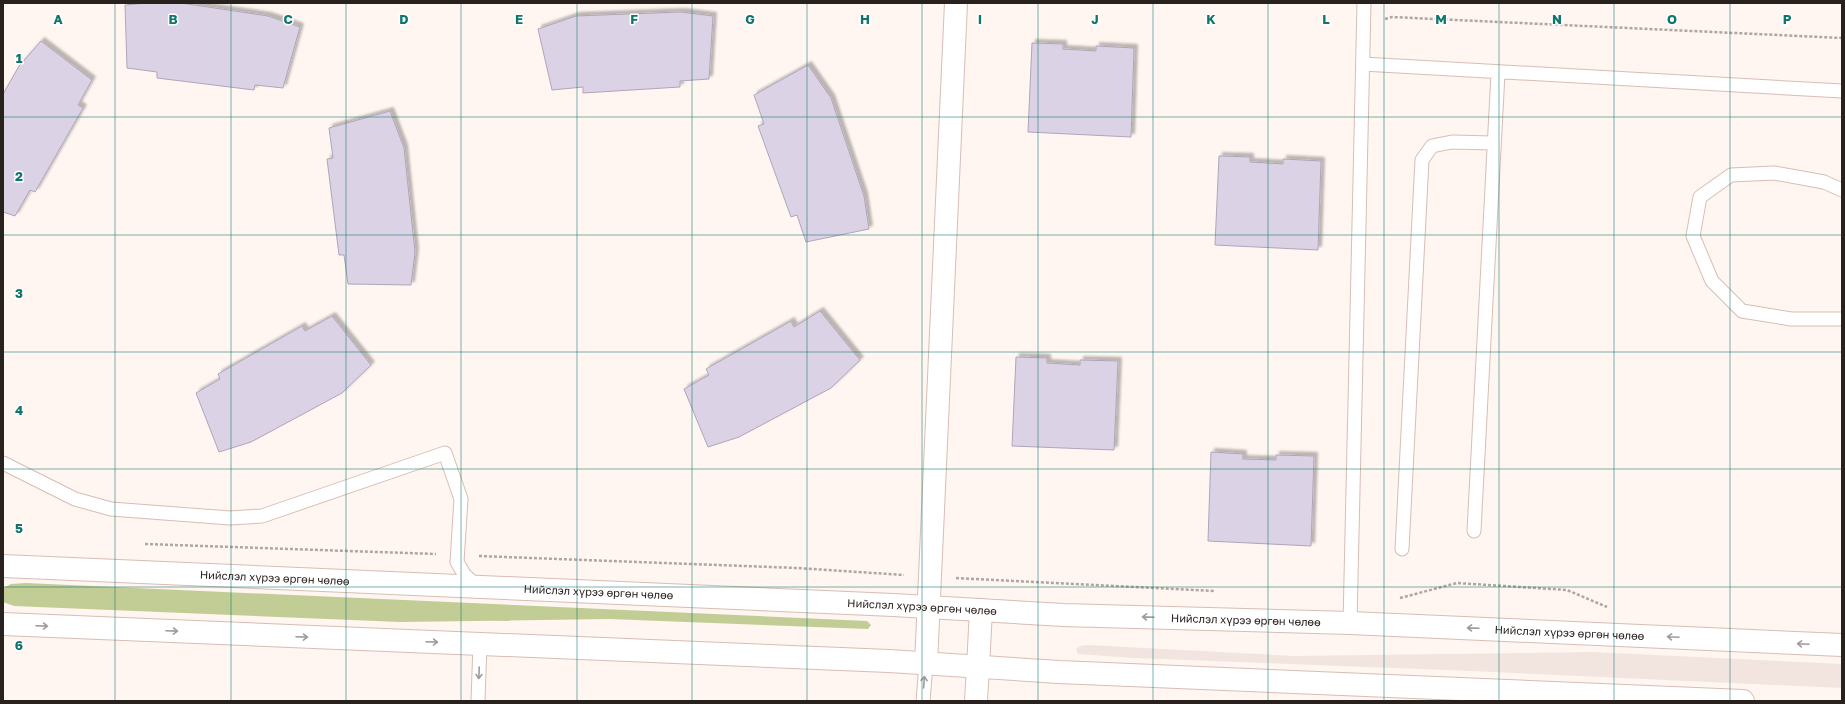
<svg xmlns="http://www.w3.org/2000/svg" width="1845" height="704" font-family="'Golos Text',sans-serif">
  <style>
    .built { fill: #f2e5e0 }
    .green { fill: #c1cd95 }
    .building { fill: #dcd2e6; stroke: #afa5b9; filter: url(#shadow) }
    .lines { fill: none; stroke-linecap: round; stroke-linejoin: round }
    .service-casing { stroke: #d6beb4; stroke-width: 15 }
    .minor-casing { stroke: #d6beb4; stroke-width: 24 }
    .primary-casing { stroke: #d6beb4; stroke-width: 24 }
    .path { stroke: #afa6a2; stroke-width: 2.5; stroke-dasharray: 3 2; stroke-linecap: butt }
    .service { stroke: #fff; stroke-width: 13 }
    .minor { stroke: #fff; stroke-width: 22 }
    .primary { stroke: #fff; stroke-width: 22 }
    .oneway { stroke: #9f9b99 }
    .grid { fill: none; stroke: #0f766e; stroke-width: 1; stroke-opacity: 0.55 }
    .labels { text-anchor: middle; stroke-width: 3; stroke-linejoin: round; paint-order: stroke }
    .street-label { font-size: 11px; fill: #29211d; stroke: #fff }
    .grid-label { font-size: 13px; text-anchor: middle; font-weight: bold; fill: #0f766e; stroke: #fff; stroke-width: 3; stroke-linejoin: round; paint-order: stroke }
  </style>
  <defs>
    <filter id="shadow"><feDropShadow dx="3.5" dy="-3.5" stdDeviation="1" flood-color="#0004"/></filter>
  </defs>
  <rect width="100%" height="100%" fill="#fff5f1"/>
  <path class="built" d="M1088,645L1294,656L1592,652L1842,664V688L1472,671L1134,658L1078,654L1076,649L1080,646Z"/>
  <path class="green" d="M26,583L867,621L871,625L868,629L609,619L400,622L14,606L3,602V588L11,584Z"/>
  <path class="building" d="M146,3H181L268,16L300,27L283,88L255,85L254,90L157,78V72L127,68L125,5Z
    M681,12L713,16L709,79L680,81V87L583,93V87L552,90L538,29L576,16Z
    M41,41L92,80L78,105L83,108L35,192L30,190L15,216L3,212V94L19,66Z
    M1032,43L1063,44V49L1096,51V46L1134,48L1131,137L1028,132Z
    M808,65L831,98L864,196L869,229L806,242L797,215L791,217L758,126L764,124L754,95Z
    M390,111L404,148L415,252L411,285L348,284L344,255H339L327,159L333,158L329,128Z
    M1219,156L1250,157V162L1283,164V159L1321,161L1318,250L1215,245Z
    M820,311L860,360L831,388L739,437L708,447L684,389L709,375L706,369L791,321L794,327Z
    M332,316L371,365L342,393L251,442L219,452L196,393L220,379L218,374L302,326L305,331Z
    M1016,357L1047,358V363L1080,365V360L1118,361L1114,450L1012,446Z
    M1211,452L1243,454V459L1276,460V455L1314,456L1311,546L1208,541Z"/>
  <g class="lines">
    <g class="service-casing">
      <path id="service" d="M1363,64L1842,91
        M1842,190L1824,182L1774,173L1731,175L1700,197L1693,236L1712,281L1742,311L1791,319H1842
        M3,463L75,499L111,509L230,518L262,516L445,453L461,499L457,562L464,574L477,587
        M1474,531L1498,73
        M1402,549L1422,160L1432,146L1452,142L1493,143
        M1350,623L1364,3
        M478,701L480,644
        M923,701L926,664"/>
    </g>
    <g class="minor-casing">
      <path id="minor" d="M926,664L956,3
        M976,701L978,667"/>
    </g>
    <g class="primary-casing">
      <g id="primary">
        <path id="s1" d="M3,566L893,605L1063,615L1350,623L1842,645"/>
        <path d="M3,624L889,661L1059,672L1743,701"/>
        <path d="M978,667L981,610"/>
      </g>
    </g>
    <path class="path" d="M1385,19L1392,17L1842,38
      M145,544L436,554
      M479,556L797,568L904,575
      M956,578L1215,591
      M1400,598L1457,583L1567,590L1607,607"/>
    <use href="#service" class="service"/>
    <use href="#minor" class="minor"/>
    <use href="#primary" class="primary"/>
  </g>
  <defs><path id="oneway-shaft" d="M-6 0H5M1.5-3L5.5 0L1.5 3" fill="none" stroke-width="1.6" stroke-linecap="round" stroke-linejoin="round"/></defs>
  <g class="oneway">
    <use href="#oneway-shaft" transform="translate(1148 617) rotate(-178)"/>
    <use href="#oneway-shaft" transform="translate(42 626) rotate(2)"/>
    <use href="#oneway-shaft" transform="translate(1473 628) rotate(-178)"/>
    <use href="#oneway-shaft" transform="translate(172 631) rotate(2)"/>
    <use href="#oneway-shaft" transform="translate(302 637) rotate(2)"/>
    <use href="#oneway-shaft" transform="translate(1673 637) rotate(-177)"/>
    <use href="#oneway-shaft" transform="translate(432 642) rotate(2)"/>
    <use href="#oneway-shaft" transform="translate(1803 644) rotate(-177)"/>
    <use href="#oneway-shaft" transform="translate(479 673) rotate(92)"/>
    <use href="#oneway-shaft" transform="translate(924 682) rotate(-86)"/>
  </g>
  <path class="grid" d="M115,3V701M231,3V701M346,3V701M461,3V701M577,3V701M692,3V701M807,3V701M922,3V701M1038,3V701M1153,3V701M1268,3V701M1384,3V701M1499,3V701M1614,3V701M1730,3V701M3,117H1842M3,235H1842M3,352H1842M3,469H1842M3,587H1842"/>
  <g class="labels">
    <g class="street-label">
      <text dy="4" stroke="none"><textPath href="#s1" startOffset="272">Нийслэл хүрээ өргөн чөлөө</textPath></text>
      <text dy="4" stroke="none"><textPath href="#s1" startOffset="596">Нийслэл хүрээ өргөн чөлөө</textPath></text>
      <text dy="4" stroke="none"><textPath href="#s1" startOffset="920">Нийслэл хүрээ өргөн чөлөө</textPath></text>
      <text dy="4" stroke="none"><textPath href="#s1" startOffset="1244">Нийслэл хүрээ өргөн чөлөө</textPath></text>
      <text dy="4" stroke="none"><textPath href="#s1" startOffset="1568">Нийслэл хүрээ өргөн чөлөө</textPath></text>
    </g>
  </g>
  <g class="grid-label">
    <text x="58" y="24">A</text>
    <text x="173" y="24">B</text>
    <text x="288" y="24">C</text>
    <text x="404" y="24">D</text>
    <text x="519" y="24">E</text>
    <text x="634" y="24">F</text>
    <text x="750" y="24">G</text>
    <text x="865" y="24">H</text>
    <text x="980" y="24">I</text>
    <text x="1095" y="24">J</text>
    <text x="1211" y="24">K</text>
    <text x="1326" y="24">L</text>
    <text x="1441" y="24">M</text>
    <text x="1557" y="24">N</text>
    <text x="1672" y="24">O</text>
    <text x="1787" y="24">P</text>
    <text x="19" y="63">1</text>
    <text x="19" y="181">2</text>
    <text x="19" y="298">3</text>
    <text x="19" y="415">4</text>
    <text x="19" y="533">5</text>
    <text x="19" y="650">6</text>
  </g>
  <rect width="1845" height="704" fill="none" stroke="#29211d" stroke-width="8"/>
</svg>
